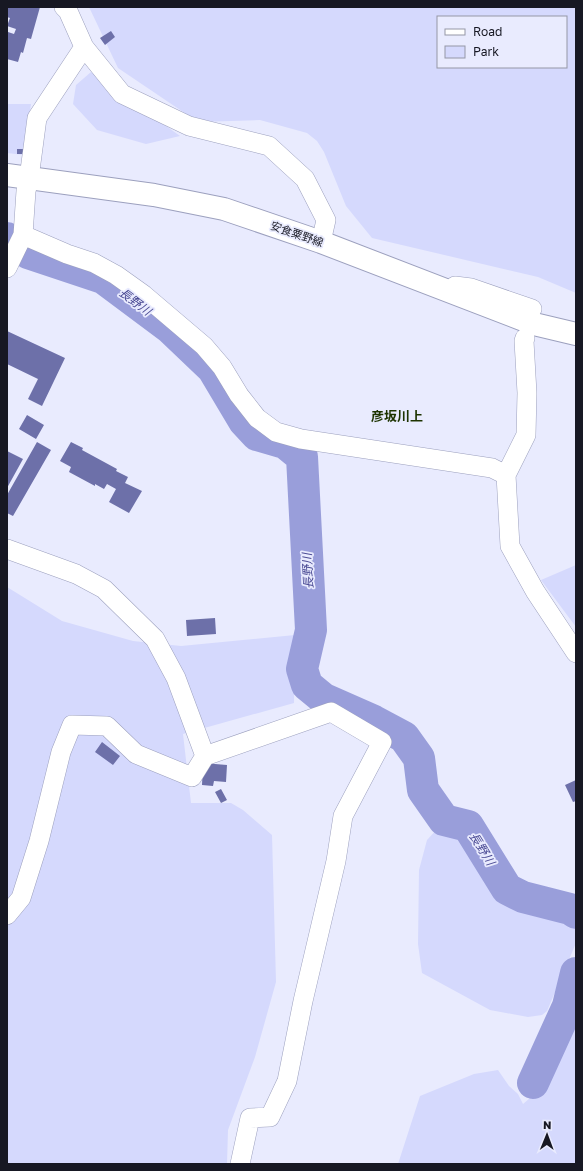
<svg xmlns="http://www.w3.org/2000/svg" width="583" height="1171" font-family="'Golos Text','Noto Sans JP',sans-serif">
  <style>
    .green { fill: #d5d9fd; fill-rule: evenodd }
    .lines { fill: none; stroke-linecap: round; stroke-linejoin: round }
    .river { stroke: #999eda; stroke-width: 32 }
    .building { fill: #6d70a9 }
    .minor-casing { stroke: #9ca0be; stroke-width: 20 }
    .major-casing { stroke: #9ca0be; stroke-width: 24 }
    .minor { stroke: #fff; stroke-width: 19 }
    .major { stroke: #fff; stroke-width: 22 }
    .labels { text-anchor: middle; stroke-width: 3.5; stroke-linejoin: round; paint-order: stroke }
    .street-label { font-size: 11px; fill: #171823; stroke: #e9ebfe }
    .water-label { font-size: 12px; font-style: italic; fill: #494993; stroke: #e9ebfe }
    .quarter-label { font-size: 13px; font-weight: bold; fill: #1d3300; stroke: #e9ebfe }
  </style>
  <rect width="100%" height="100%" fill="#e9ebfe"/>
  <path class="green" d="M89,7H576V293L538,277L372,238L346,206L324,152L317,141L307,133L260,120L198,122L118,68ZM438,17H566V67H438Z
    M91,72L180,136L146,144L97,130L73,104L76,85Z
    M7,104H31L24,155L7,153Z
    M576,565V627L541,580Z
    M7,587L62,621L133,641L181,646L295,635L294,703L183,734L191,803H231L243,810L272,835L276,982L255,1057L228,1130L227,1164H7Z
    M439,827L461,828L488,884L497,895L522,907L549,911L568,917L576,928V943L547,1011L542,1015L528,1017L490,1010L422,973L418,944L419,870L427,840Z
    M576,1016V1164H398L420,1096L474,1074L498,1070L509,1086L518,1094L523,1104L550,1081L547,1075L551,1056Z"/>
  <g class="lines">
    <path class="river" d="M7,238L28,253L103,278L170,328L213,369L244,421L257,435L285,443L302,457L311,630L302,669L307,685L324,699L374,721L404,737L419,758L423,790L444,820L468,826L507,889L523,897L570,909L576,913
      M533,1083L568,1006L576,973"/>
  </g>
  <path class="building" d="M7,7H40L31,39L27,38L23,53L21,52L18,62L7,59V35L8,32L14,34L16,29L7,26L10,18L7,17Z
    M111,31L115,37L105,45L100,38Z
    M17,149H24V154H17Z
    M7,331L65,358L42,406L28,399L38,379L7,364Z
    M27,415L44,425L36,439L19,429Z
    M37,442L51,450L13,516L7,513V495Z
    M71,442L83,448L82,450L117,469L116,471L128,477L125,483L142,491L129,513L109,502L116,489L107,484L104,489L95,484V486L69,472L71,467L60,461Z
    M7,451L23,459L7,488Z
    M215,618L216,634L187,636L186,620Z
    M102,742L120,756L113,765L95,752Z
    M203,763L227,765L226,782L214,781L213,786L202,785Z
    M576,780V801L573,802L565,785Z
    M221,789L227,800L221,803L215,792Z"/>
  <g class="lines">
    <g class="minor-casing">
      <path id="minor" d="M84,47L122,94L189,126L269,146L305,179L326,220L321,242
        M23,235L67,254L94,263L116,275L144,295L204,346L222,367L239,395L257,418L276,432L301,439L492,468L506,475
        M7,268L23,235L26,191L29,178L37,118L84,47L68,11L64,7
        M455,286L471,288L532,309
        M525,338L524,341L527,393L526,435L506,475L510,546L535,591L576,653
        M7,549L76,574L104,589L155,639L176,678L205,756
        M7,915L21,898L39,841L61,752L72,725L107,726L136,754L192,777L205,756L331,712L382,742L343,816L336,861L303,1001L287,1081L270,1117L250,1118L240,1164"/>
    </g>
    <g class="major-casing">
      <path id="major" d="M7,175L154,195L224,209L321,242L534,324L576,334"/>
    </g>
    <use href="#minor" class="minor"/>
    <use href="#major" class="major"/>
  </g>
  <g class="labels">
    <g class="street-label">
      <text transform="translate(297 234) rotate(19)" y="4">安食粟野線</text>
    </g>
    <g class="water-label">
      <text transform="translate(135 302) rotate(37)" y="4">長野川</text>
      <text transform="translate(308 571) rotate(-93)" y="4">長野川</text>
      <text transform="translate(482 849) rotate(58)" y="4">長野川</text>
    </g>
    <g class="quarter-label">
      <text x="397" y="421">彦坂川上</text>
    </g>
  </g>
  <rect width="583" height="1171" fill="none" stroke="#171823" stroke-width="16"/>
  <rect x="437" y="16" width="130" height="52" fill="#e9ebfe" stroke="#9597a6"/>
  <rect x="445" y="29" width="20" height="6" fill="#ffffff" stroke="#9597a6"/>
  <text x="473" y="36" font-size="12" fill="#171823">Road</text>
  <rect x="445" y="46" width="20" height="12" fill="#d5d9fd" stroke="#9597a6"/>
  <text x="473" y="56" font-size="12" fill="#171823">Park</text>
  <g transform="translate(547 1135) rotate(1)" stroke="#e9ebfe" stroke-width="3" paint-order="stroke">
  <path d="M0-3L7 15L0 10L-7 15Z" fill="#171823"/>
  <text y="-6" font-size="11" font-weight="bold" text-anchor="middle" fill="#171823">N</text>
  </g>
</svg>
